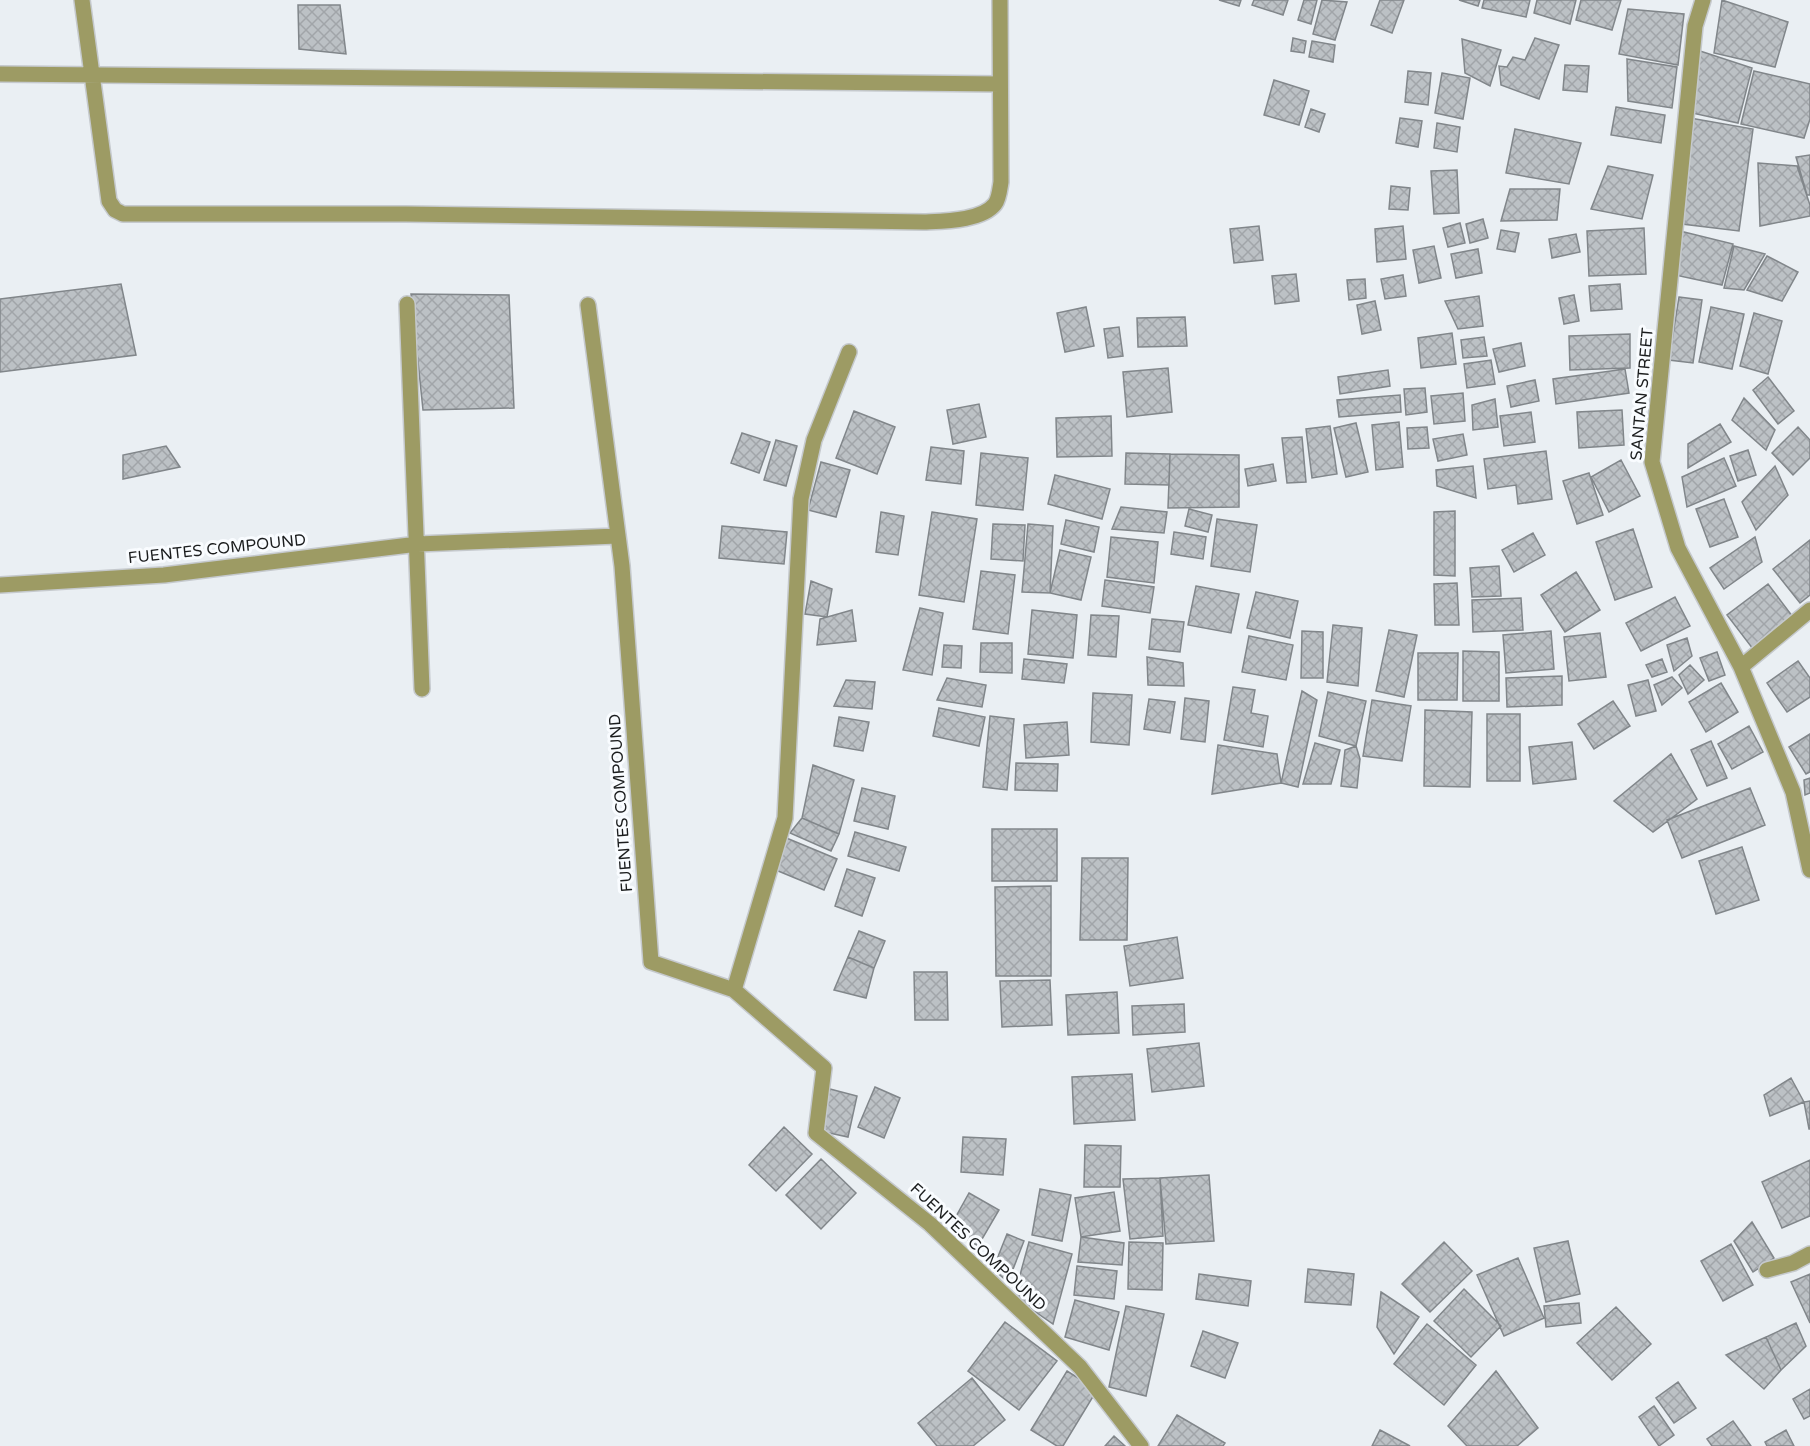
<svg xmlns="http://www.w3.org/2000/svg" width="1810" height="1446" viewBox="0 0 1810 1446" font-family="'Varela Round',sans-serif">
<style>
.building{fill:url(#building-cross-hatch);stroke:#81868a;stroke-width:1.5}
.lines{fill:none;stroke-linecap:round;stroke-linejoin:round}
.minor-casing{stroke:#c5c9cd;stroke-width:18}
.minor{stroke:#9d9b64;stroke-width:15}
.labels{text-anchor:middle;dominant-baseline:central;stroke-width:6;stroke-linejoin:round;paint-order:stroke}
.street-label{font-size:16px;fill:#1b1d1e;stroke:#f9fcff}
</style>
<defs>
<pattern id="building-cross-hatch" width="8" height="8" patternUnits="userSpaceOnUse" patternTransform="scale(1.5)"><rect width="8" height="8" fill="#bcc1c5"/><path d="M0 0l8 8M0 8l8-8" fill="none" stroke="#a1a5a9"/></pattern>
</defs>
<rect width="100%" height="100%" fill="#eaeff3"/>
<path class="building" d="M1219,0h22l-2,6z
M1254,0h34l-5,15 -31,-10z
M1304,0h13l-6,24 -13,-4z
M1322,0l25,2 -12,38 -22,-6z
M1380,0h24l-12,33 -21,-8z
M1459,0h21l-2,6z
M1484,0h46l-4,17 -44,-9z
M1537,0h39l-6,24 -36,-11z
M1581,0h40l-9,30 -36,-10z
M1722,0l66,22 -13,45 -61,-14z
M298,5h42l6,49 -47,-5z
M1628,9l56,5 -6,51 -59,-11z
M1293,38l13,3 -2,12 -13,-2z
M1535,38l24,7 -20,54 -38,-14 -2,-19 8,1 6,-10 12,3z
M1462,39l39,11 -11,36 -25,-13z
M1312,41l23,4 -2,17 -24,-5z
M1697,50l55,18 -14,55 -46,-10z
M1627,59l50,8 -5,41 -44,-7z
M1565,65l24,1 -2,26 -24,-2z
M1408,71l23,2 -3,32 -23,-3z
M1754,71l56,13v35l-6,19 -63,-14z
M1442,73l28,5 -7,41 -28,-6z
M1274,80l35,11 -10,34 -35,-10z
M1616,107l49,8 -4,28 -50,-8z
M1311,109l14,5 -6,18 -14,-5z
M1400,118l22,3 -4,26 -22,-4z
M1690,118l63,11 -14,102 -57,-7z
M1437,123l23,4 -3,25 -23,-4z
M1515,129l66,14 -12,41 -63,-11z
M1810,155v40h-3l-11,-38z
M1758,163l39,3 13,39v11l-50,10z
M1608,166l45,9 -11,44 -51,-10z
M1457,170l2,43 -25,1 -3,-43z
M1391,186l19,2 -2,22 -19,-1z
M1510,189h50l-3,31 -56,1z
M1483,219l5,19 -18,5 -4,-19z
M1460,223l5,20 -17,4 -5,-19z
M1259,226l4,34 -29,3 -4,-34z
M1403,226l3,33 -29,3 -2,-33z
M1644,228l2,46 -57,2 -2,-45z
M1501,230l18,3 -4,19 -18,-3z
M1680,231l53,13 -11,41 -47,-10z
M1576,234l4,18 -28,6 -3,-19z
M1434,246l7,32 -22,5 -6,-33z
M1734,246l31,8 -21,36 -20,-2z
M1478,249l4,24 -26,5 -5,-24z
M1767,256l31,16 -16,29 -35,-11z
M1296,274l3,27 -24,3 -3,-28z
M1403,275l3,21 -21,3 -4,-20z
M1365,279l1,19 -17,2 -2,-20z
M121,284l15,71 -136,17v-73z
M1620,284l2,25 -31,2 -2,-25z
M411,294l98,1 5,113 -91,2z
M1574,295l5,26 -15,3 -5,-26z
M1479,296l4,30 -25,3 -13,-28z
M1679,297l23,3 -9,63 -24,-3z
M1375,301l6,29 -19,4 -5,-29z
M1086,307l8,39 -29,6 -8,-39z
M1711,307l33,7 -12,55 -33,-7z
M1754,313l28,8 -14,53 -28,-8z
M1185,317l2,29 -49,1 -1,-29z
M1119,327l4,29 -15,2 -4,-29z
M1452,333l4,31 -35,4 -3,-30z
M1630,334v34l-60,2 -1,-34z
M1484,337l3,19 -24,2 -2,-18z
M1521,343l4,23 -26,6 -6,-23z
M1491,360l4,24 -28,4 -3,-24z
M1168,368l4,44 -45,5 -4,-45z
M1625,369l4,24 -73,11 -3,-25z
M1388,370l2,16 -50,8 -2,-17z
M1768,377l26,34 -16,13 -25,-34z
M1535,380l4,21 -28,6 -4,-21z
M1425,388l2,24 -21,3 -2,-26z
M1463,393l2,28 -31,3 -3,-28z
M1400,395l1,17 -62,5 -2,-17z
M1744,398l31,32 -9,20 -34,-30z
M1495,399l3,28 -25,3 -1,-25z
M979,404l7,33 -33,7 -6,-34z
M1622,410l2,35 -45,3 -2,-36z
M854,411l41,16 -18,47 -41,-16z
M1531,412l4,30 -31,4 -4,-30z
M1111,416l1,40 -55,1 -1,-39z
M1399,422l4,45 -27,3 -4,-45z
M1356,423l12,49 -22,5 -12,-49z
M1720,424l11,18 -43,26v-24z
M1330,426l7,48 -25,4 -6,-49z
M1427,427l2,21 -21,1 -1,-21z
M1798,427l12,13v18l-17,17 -21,-22z
M742,433l28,9 -11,31 -28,-10z
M1463,434l4,21 -29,6 -5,-22z
M1302,437l4,45 -19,1 -5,-45z
M776,440l21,6 -11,40 -22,-6z
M166,446l14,21 -57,12v-24z
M931,447l33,4 -3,33 -35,-4z
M1748,450l8,25 -18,6 -8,-25z
M1546,451l6,48 -34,5 -2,-19 -28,4 -4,-30z
M981,453l47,5 -5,52 -47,-5z
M1126,453l44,1 -1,31 -44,-1z
M1170,454l69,1v52l-71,1z
M1724,458l12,28 -49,21 -5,-30z
M1621,460l19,36 -31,16 -18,-35z
M821,462l29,8 -14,47 -28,-7z
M1273,464l3,17 -28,5 -3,-17z
M1473,466l3,32 -39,-12 -1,-16z
M1775,466l13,29 -32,35 -14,-28z
M1589,473l14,42 -26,9 -14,-43z
M1055,475l55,14 -8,30 -54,-15z
M1724,499l14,38 -28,10 -14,-38z
M1121,507l46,5 -3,21 -52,-4z
M1189,509l23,6 -4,17 -23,-6z
M1455,511v65l-21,-1v-63z
M881,512l23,4 -6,39 -22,-3z
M932,512l45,7 -13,83 -45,-7z
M1217,519l40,6 -7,47 -39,-6z
M1066,520l33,7 -5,25 -33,-8z
M993,524l32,1 -2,36 -32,-2z
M1028,524l25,2 -3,67 -28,-1z
M722,526l65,6 -3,32 -65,-6z
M1633,529l19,58 -37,13 -19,-58z
M1174,532l32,5 -3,22 -32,-5z
M1533,533l12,22 -31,17 -12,-22z
M1111,537l47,5 -4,41 -47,-6z
M1755,537l7,25 -38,27 -14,-21z
M1810,540v55l-10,8 -27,-34z
M1060,550l31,7 -10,43 -31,-7z
M1499,566l2,30 -29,1 -2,-29z
M981,571l34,4 -7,59 -35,-5z
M1576,572l24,38 -35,22 -24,-37z
M1105,580l49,7 -4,26 -48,-7z
M811,581l21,8 -5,28 -22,-3z
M1457,583l2,42h-24l-1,-41z
M1768,584l25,33 -40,32 -26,-34z
M1196,586l43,8 -8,39 -43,-8z
M1256,592l42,9 -8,37 -43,-10z
M1675,597l15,29 -49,25 -15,-28z
M1521,598l2,32 -50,2 -1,-32z
M920,608l23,5 -11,62 -29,-5z
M852,610l4,31 -39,4 3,-26z
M1032,610l45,5 -4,43 -45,-4z
M1091,615l28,1 -3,41 -28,-2z
M1152,619l32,3 -4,30 -31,-3z
M1333,625l29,3 -4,58 -31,-4z
M1389,630l28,5 -13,62 -28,-6z
M1302,631l21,1v46h-22z
M1551,631l3,38 -48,4 -3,-38z
M1600,633l6,44 -37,4 -5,-44z
M1249,636l44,9 -7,35 -44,-8z
M1687,638l5,18 -18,15 -7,-26z
M981,643h31v30l-32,-1z
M944,645l18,1 -1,22 -19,-1z
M1463,651l36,1v49h-36z
M1717,652l8,23 -16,6 -9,-23z
M1418,653h40l-1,47h-39z
M1147,657l36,6 1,23 -36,-1z
M1024,659l43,5 -3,19 -42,-4z
M1662,659l5,13 -15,5 -6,-12z
M1798,661l12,17v19l-23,15 -20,-29z
M1690,665l14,15 -16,14 -9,-19z
M1562,676v29l-55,2 -1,-29z
M1672,677l10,11 -20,17 -8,-20z
M947,678l39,7 -4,22 -45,-7z
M846,680l29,2 -3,27 -38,-3z
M1648,680l8,31 -20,5 -8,-31z
M1721,683l17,29 -32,20 -17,-30z
M1233,687l22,3 -4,23 17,3 -5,31 -39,-7z
M1302,691l15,9 -19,87 -17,-4z
M1328,692l38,9 -10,45 -37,-10z
M1093,693l39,2 -3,50 -38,-3z
M1185,698l24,3 -4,41 -24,-3z
M1149,699l26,3 -5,31 -26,-4z
M1372,700l39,6 -9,55 -39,-5z
M1613,701l17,25 -36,23 -16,-25z
M939,708l46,9 -6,29 -46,-10z
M1425,710l47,2 -2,75 -46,-1z
M1487,714h33v67h-33z
M990,716l24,3 -7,71 -24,-3z
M839,717l30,5 -6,29 -29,-5z
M1067,722l2,33 -43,3 -2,-33z
M1749,726l14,26 -31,17 -14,-25z
M1810,734v38l-4,2 -17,-27z
M1711,741l16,37 -20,8 -16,-36z
M1572,742l4,37 -43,5 -4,-37z
M1315,743l25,7 -9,34h-28z
M1218,745l59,9 4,29 -69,11z
M1356,746l4,13 -3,29 -16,-2 4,-36z
M1671,754l26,45 -44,33 -39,-31z
M1016,763l42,1 -1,27 -42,-1z
M813,765l41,15 -15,54 -37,-16z
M1810,778v15l-5,2 -1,-15z
M862,788l33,8 -7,33 -34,-8z
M1750,788l15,37 -83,33 -15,-38z
M802,818l37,16 -8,17 -41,-18z
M992,829h65v52h-65z
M855,832l51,15 -7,24 -51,-15z
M784,837l53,22 -13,31 -53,-22z
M1742,847l17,53 -43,14 -17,-53z
M1082,858h46l-1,82h-47z
M847,869l28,9 -13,38 -27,-10z
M1051,886v90h-55l-1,-89z
M859,931l26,10 -11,27 -26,-11z
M1177,937l6,41 -53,8 -6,-40z
M848,957l26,11 -8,30 -32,-8z
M914,972h33l1,48h-33z
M1050,980l2,45 -50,2 -2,-46z
M1117,992l2,41 -51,2 -2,-40z
M1184,1004l1,28 -52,3 -1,-29z
M1199,1043l5,43 -52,6 -5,-43z
M1132,1074l3,46 -61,4 -2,-47z
M1791,1078l13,24 -34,14 -6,-21z
M875,1087l25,11 -16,40 -26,-11z
M830,1089l27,7 -9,41 -28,-6z
M1810,1101v28h-1l-5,-27z
M784,1127l28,27 -36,37 -27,-26z
M963,1137l43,2 -3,36 -42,-3z
M1085,1145l36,1 -1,41h-36z
M821,1159l35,34 -35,36 -35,-34z
M1810,1160v56l-28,12 -20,-46z
M1209,1175l5,66 -48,3 -6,-66z
M1160,1178l3,58 -33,3 -7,-60z
M1040,1189l31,6 -9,46 -30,-6z
M1114,1192l6,39 -39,6 -6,-39z
M969,1193l30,17 -21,36 -29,-17z
M1752,1222l22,36 -21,14 -19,-31z
M1007,1234l17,7 -16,41 -15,-13z
M1081,1237l43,6 -2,22 -44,-3z
M1568,1241l12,53 -34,8 -12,-54z
M1029,1242l43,12 -19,70 -39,-27z
M1129,1242l34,1 -1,47 -34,-1z
M1444,1242l28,29 -42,41 -28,-28z
M1731,1244l22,41 -30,16 -22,-40z
M1518,1258l26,60 -40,18 -27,-61z
M1077,1266l40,5 -3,28 -40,-4z
M1308,1269l46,5 -3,31 -46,-3z
M1199,1274l52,7 -3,25 -52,-7z
M1810,1274v49l-19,-41z
M1464,1289l37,37 -30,31 -37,-36z
M1381,1292l38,25 -25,37 -17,-27z
M1075,1300l44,12 -10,38 -44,-13z
M1579,1303l2,20 -35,4 -2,-21z
M1126,1306l38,8 -18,82 -37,-9z
M1616,1307l35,37 -39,36 -35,-37z
M1005,1322l52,39 -38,49 -51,-39z
M1796,1323l10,23 -25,24 -15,-33z
M1427,1324l49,41 -32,40 -50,-41z
M1203,1331l35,12 -13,35 -34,-12z
M1766,1337l15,33 -17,19 -38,-34z
M1067,1371l30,19 -34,56h-6l-26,-16z
M1496,1371l42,57 -21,18h-50l-19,-20z
M972,1378l33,42 -32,26h-36l-19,-23z
M1678,1382l18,26 -22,15 -18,-25z
M1810,1389v27l-6,3 -11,-20z
M1654,1406l20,29 -15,11 -20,-29z
M1177,1415l48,28 -2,3h-65z
M1733,1421l18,25h-39l-5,-7z
M1380,1430l30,16h-38z
M1786,1430l8,16h-27l-2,-4z
M1114,1436l11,10h-20z"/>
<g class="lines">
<g class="minor-casing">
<path id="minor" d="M82,0l27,201 6,9 8,4h283l518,8c19,-1 58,-1 71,-18 4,-5 5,-16 6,-22l-1,-182
M1703,0l-8,26 -43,436 26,86 63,119 52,125 17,78
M0,74l1000,10
M407,304l15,385
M588,305l34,261 29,396 83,28 90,78 -8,65 114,91 150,143 61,79
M0,585l164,-10 254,-31 199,-8
M1741,667l69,-57
M734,990l51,-172 16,-319 13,-59 35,-88
M1767,1270l26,-7 17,-9"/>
</g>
<use href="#minor" class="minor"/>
</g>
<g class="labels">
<g class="street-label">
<text transform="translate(1642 394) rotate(-85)">SANTAN STREET</text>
<text transform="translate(217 549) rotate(-6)">FUENTES COMPOUND</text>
<text transform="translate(621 803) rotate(-94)">FUENTES COMPOUND</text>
<text transform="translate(978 1247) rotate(43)">FUENTES COMPOUND</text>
</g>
</g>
</svg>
